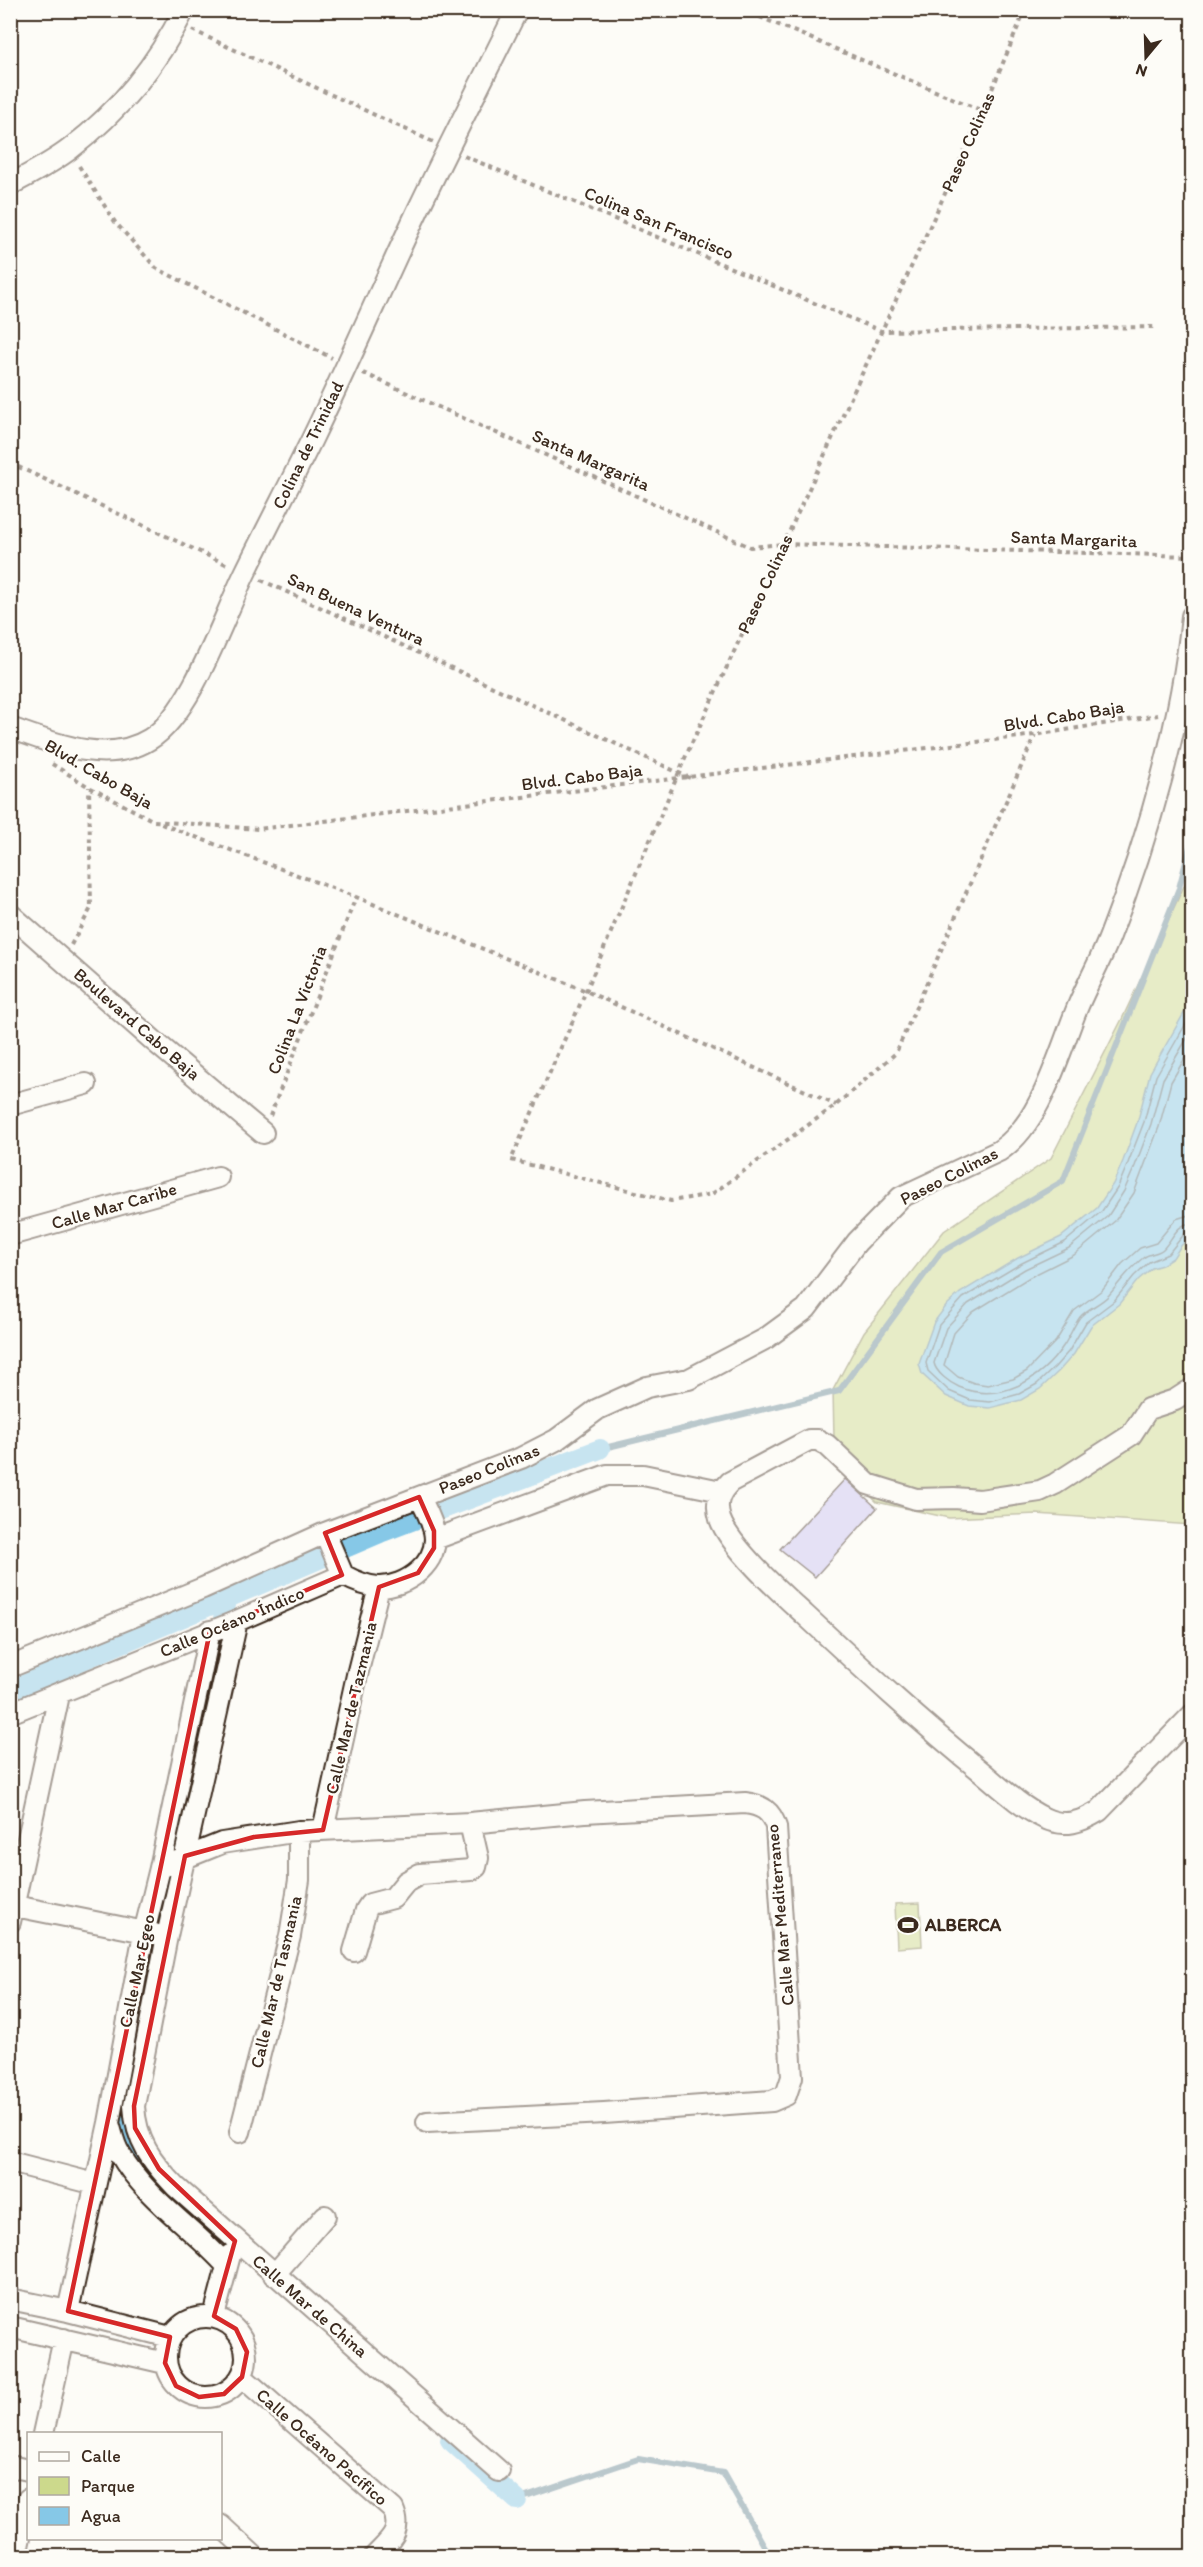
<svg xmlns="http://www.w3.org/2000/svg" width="1203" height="2567" viewBox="0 0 1203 2567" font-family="Itim,sans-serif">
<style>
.green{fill:#ccd98c;stroke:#848255;stroke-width:1.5}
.water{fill:#86c8e7;stroke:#688997;stroke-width:1.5}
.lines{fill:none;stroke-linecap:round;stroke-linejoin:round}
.shore{stroke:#59696e;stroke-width:1.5}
.stream{stroke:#688997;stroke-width:6}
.canal{stroke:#86c8e7;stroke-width:20}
.building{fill:#c7c0f2;stroke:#3b2a1e;stroke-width:1.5}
.minor-casing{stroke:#3b2a1e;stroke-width:24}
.path{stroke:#3b2a1e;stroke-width:4;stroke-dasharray:4.5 4.5;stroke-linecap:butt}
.minor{stroke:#fdfcf7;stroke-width:20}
.marked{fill:none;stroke:#d62828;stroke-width:4.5;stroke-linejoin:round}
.labels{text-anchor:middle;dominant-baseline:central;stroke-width:5;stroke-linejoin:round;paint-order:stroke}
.street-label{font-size:18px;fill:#3b2a1e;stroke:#fdfcf7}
.poi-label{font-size:18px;font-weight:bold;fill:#3b2a1e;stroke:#fdfcf7;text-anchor:start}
</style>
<rect width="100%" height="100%" fill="#fdfcf7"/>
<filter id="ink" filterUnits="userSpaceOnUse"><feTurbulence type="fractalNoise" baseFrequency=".0167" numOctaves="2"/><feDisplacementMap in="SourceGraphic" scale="12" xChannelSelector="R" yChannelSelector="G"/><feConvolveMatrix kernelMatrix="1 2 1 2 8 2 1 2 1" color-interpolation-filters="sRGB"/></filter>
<g filter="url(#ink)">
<path class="green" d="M1192,869v656l-155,-11 -88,4 -72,-16 -37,-35 -6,-28 -1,-49 31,-58 80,-101 107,-73 71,-139z
M920,1903l2,43 -25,2 -2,-44z"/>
<path class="water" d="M1192,999v235l-12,13 -7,11 -11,7 -10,3 -14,12 -19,24 -28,22 -17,28 -15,17 -19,18 -19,11 -31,8 -21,-2 -23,-10 -24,-22 -3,-10 6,-17 9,-25 13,-17 13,-12 58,-35 43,-21 36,-29 16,-24 10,-23 15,-41 12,-47z"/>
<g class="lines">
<path class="shore" d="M1192,1013l-36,63 -12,46 -16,41 -10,24 -16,24 -37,31 -43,21 -59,35 -24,27 -13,38 2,8 21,20 21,9 20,2 29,-8 18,-10 18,-17 14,-16 17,-29 28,-21 20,-25 15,-14 19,-8 18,-22 6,-2
M1192,1030l-29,49 -12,45 -16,42 -11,25 -16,25 -39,32 -44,21 -57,35 -22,24 -12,35c2,10 16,20 25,24 41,17 82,-7 105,-42 6,-9 10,-20 16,-28 8,-9 21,-13 29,-22 11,-13 20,-26 34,-37 6,-5 15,-4 20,-9 10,-10 13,-25 29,-26
M1192,1046l-21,36 -12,45 -25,66 -19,28 -41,34 -44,22 -57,35 -19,21 -10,32 14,12 16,6 14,2 25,-6 14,-8 29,-30 18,-30 28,-21 20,-26 18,-16 16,-5 20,-24 16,-5"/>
<path class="stream" d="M600,1449l239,-58 102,-139 122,-71 116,-293 13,-49
M517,2500l121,-41 85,14 47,83"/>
<path class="canal" d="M10,1691l370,-158 220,-84
M172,1869l55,-270
M130,2078c-2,9 -7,22 -7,32 1,37 31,69 57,92
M450,2440l67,60"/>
</g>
<path class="building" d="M845,1479l32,29 -62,69 -35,-28z"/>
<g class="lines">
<g class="minor-casing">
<path id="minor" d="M10,185c20,-11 42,-22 60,-36 48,-37 87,-84 114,-139
M10,728c43,15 97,38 140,11 41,-25 73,-121 95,-166 22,-45 45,-89 67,-134 37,-76 70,-153 106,-229 32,-67 66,-133 99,-200
M10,914l144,127 109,92
M10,1105l76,-21
M10,1235l208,-58
M1192,1389l-17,11 -27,9 -17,26 -76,49 -15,7 -60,9 -26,-2 -38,1 -48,-15 -41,-39 -9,-5h-9l-79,42c-11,11 -15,21 -10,37 10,28 61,74 84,95 58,54 116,108 178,158 19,16 39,35 62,46 21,10 37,4 55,-7l93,-96
M325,1533l18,42
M435,1539l172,-64h36l78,16
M237,1621l-70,315 -33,170c2,35 17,55 42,81l323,284
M10,1667l193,-79 122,-55 196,-75 35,-18 42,-31 49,-22 42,-8 76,-40 41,-30 51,-67 44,-45 98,-46c42,-27 60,-99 79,-145 10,-24 23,-46 32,-70 38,-97 72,-217 82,-320
M10,1713l227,-92 106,-46c11,6 22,11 35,12 28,1 63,-25 56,-56 -3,-11 -9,-24 -15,-34
M323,1830l34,-155 22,-88
M160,1868l62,-25 77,-12 171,-8 115,-11 160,-9c17,2 26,8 31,24l16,250 -6,18 -14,6 -168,12 -177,9
M10,1905l145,29
M10,1922l49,-227
M354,1951l12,-41 4,-6 23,-6 13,-16 14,-8 51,-4 5,-3 2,-9 -8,-35
M109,2123c3,10 5,22 11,31 26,45 73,74 107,112
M240,2132l50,-196 9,-56v-49
M10,2162l85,22
M274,2275l51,-59
M10,2299l58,12 102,26
M68,2311l41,-188 35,-190 16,-65 50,-237
M214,2316l16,-61
M166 2357a40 40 0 1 1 80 0a40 40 0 1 1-80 0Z
M10,2327l155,36
M242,2377l151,132c10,23 -3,31 -18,47
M43,2434l21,-95
M10,2466l18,4
M220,2525l34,31
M16,2556l12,-57"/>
</g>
<path class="path" d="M743,10l240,101
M1025,10l-42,101 -298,647 -99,233 -75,169 160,41 41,-7 124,-89 60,-52 139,-318
M192,30l241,112
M464,156l417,175 275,-4
M79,166l36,56 41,46 176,90
M363,373l387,174 33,-3 409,12
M10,463l220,103
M261,580l429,198
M52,764l37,23 65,34 104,8 777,-94 123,-20
M161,824l195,73 230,94 250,114
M71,945l20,-37 -2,-121
M270,1116l86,-219"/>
<use href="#minor" class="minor"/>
</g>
</g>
<path d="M0 0H1203V2567H0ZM419,1497l15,34v17l-16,25 -39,14 -56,243 -69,7 -69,19 -51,250 1,22 24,41 76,72 -21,75 22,13 11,23 -5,25 -18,17 -25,3 -23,-11 -11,-23 5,-26 -102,-26 142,-680 132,-56 -17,-42z" fill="#fdfcf7" fill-opacity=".55" fill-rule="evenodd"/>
<path class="marked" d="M419,1497l15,34v17l-16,25 -39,14 -56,243 -69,7 -69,19 -51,250 1,22 24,41 76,72 -21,75 22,13 11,23 -5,25 -18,17 -25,3 -23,-11 -11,-23 5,-26 -102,-26 142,-680 132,-56 -17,-42z"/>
<defs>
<g id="stadium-bare" transform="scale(1.62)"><path d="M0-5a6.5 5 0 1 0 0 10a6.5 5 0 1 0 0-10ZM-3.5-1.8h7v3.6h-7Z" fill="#3b2a1e" stroke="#fdfcf7" stroke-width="2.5" paint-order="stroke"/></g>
</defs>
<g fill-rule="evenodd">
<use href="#stadium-bare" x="908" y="1925"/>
</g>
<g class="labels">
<g class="street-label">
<text transform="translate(968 142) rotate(-66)">Paseo Colinas</text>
<text transform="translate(659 223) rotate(23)">Colina San Francisco</text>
<text transform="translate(308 445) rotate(-64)">Colina de Trinidad</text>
<text transform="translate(591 460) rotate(24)">Santa Margarita</text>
<text transform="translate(1074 539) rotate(2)">Santa Margarita</text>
<text transform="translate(765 584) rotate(-65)">Paseo Colinas</text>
<text transform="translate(356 609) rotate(25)">San Buena Ventura</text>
<text transform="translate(1064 716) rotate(-9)">Blvd. Cabo Baja</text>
<text transform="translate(99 774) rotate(30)">Blvd. Cabo Baja</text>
<text transform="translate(582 777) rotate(-7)">Blvd. Cabo Baja</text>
<text transform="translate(297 1010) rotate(-69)">Colina La Victoria</text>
<text transform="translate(137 1024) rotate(41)">Boulevard Cabo Baja</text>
<text transform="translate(949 1176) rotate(-27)">Paseo Colinas</text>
<text transform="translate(114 1206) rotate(-16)">Calle Mar Caribe</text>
<text transform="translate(489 1469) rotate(-22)">Paseo Colinas</text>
<text transform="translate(232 1622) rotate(-23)">Calle Océano Índico</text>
<text transform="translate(351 1708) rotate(-77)">Calle Mar de Tazmania</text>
<text transform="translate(780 1915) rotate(-95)">Calle Mar Mediterraneo</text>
<text transform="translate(137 1971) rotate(-78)">Calle Mar Egeo</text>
<text transform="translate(276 1982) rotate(-77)">Calle Mar de Tasmania</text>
<text transform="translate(310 2306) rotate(41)">Calle Mar de China</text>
<text transform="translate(322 2447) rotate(41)">Calle Océano Pacífico</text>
</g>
<g class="poi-label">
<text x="925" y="1925">ALBERCA</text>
</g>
</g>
<rect width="1203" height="2567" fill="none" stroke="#fdfcf7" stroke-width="36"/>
<rect x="18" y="18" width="1167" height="2531" fill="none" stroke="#3b2a1e" stroke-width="2" filter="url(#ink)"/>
<rect x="27" y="2432" width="195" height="108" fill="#fdfcf7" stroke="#afa8a0" stroke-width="1.5"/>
<rect x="39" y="2452" width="30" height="9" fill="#fdfcf7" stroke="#afa8a0" stroke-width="1.5"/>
<text x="81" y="2462" font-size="18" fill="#3b2a1e">Calle</text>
<rect x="39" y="2477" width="30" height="18" fill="#ccd98c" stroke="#afa8a0" stroke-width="1.5"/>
<text x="81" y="2492" font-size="18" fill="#3b2a1e">Parque</text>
<rect x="39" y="2507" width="30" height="18" fill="#86c8e7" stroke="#afa8a0" stroke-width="1.5"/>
<text x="81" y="2522" font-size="18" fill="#3b2a1e">Agua</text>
<g transform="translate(1146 57) rotate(199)" stroke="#fdfcf7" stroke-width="4.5" paint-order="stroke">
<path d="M0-4.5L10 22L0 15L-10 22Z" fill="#3b2a1e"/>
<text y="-9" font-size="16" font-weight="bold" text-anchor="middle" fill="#3b2a1e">N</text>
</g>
</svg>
